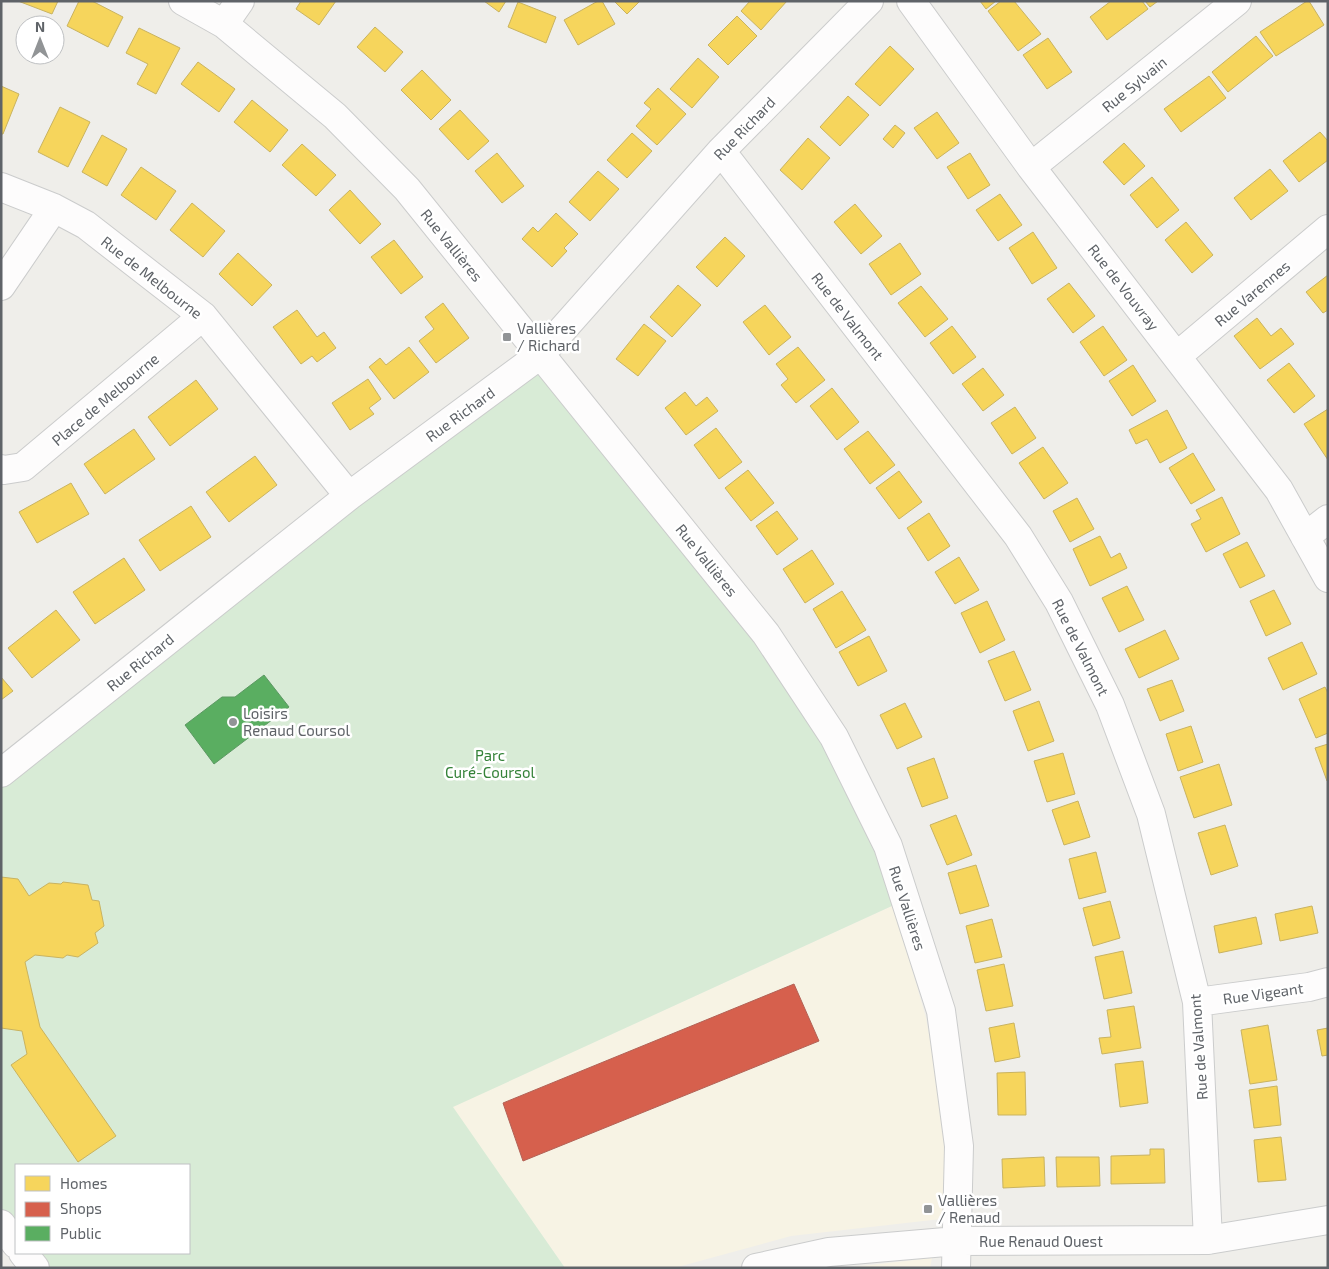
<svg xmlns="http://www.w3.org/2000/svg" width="1329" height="1269" viewBox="0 0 1329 1269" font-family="'Exo 2',sans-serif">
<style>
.commercial{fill:#f7f3e4}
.green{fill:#d8ebd6}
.homes{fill:#f6d55c;stroke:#c9b360}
.shops{fill:#d6604d;stroke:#b26155}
.public{fill:#5aae61;stroke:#5c9863}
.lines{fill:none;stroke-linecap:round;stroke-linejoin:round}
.minor-casing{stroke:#cbcccc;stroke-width:30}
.minor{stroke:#fdfcfc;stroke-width:28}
.poi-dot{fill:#919496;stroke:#fff;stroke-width:2}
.labels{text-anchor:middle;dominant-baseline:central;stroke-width:5;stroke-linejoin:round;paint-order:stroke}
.street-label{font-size:15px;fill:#5f6368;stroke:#fff}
.poi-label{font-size:15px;fill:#5f6368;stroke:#fff;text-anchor:start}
.park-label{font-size:15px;fill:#348238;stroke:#fff}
</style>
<rect width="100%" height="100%" fill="#efeeea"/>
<path class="commercial" d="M894,905l32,113 18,101 6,99 -159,18 -117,32h-109l-113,-161z
M932,1258l-2,10h-86z"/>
<path class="green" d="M540,355l226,279 122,212 6,59 -441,202 112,161h-530l-12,-15h166v-88h-173v79l-15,-20v-451z"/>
<path class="homes" d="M18,1h40l-6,13z
M79,1h13l31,16 -15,30 -41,-21z
M301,1h35l-17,24 -23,-16z
M484,1h22l-7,11z
M598,1h4l13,23 -37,21 -14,-25z
M614,1h26l-13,13z
M750,1h37l-26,29 -20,-19z
M980,1h16l-10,8z
M1001,1h13l27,33 -23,17 -30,-40z
M1111,1h31l6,8 -41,31 -17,-23z
M1145,1h13l-8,6z
M1307,1h2l15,24 -48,31 -16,-24z
M518,2l38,15 -10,26 -38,-16z
M737,16l20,20 -29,29 -20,-20z
M375,27l28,25 -18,20 -28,-25z
M139,28l41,20 -24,46 -19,-10 11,-20 -22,-11z
M1256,36l17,20 -45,36 -16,-20z
M1048,38l24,34 -25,17 -24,-34z
M890,46l24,23 -34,37 -25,-22z
M698,58l21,19 -27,31 -22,-19z
M198,62l37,27 -16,23 -38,-28z
M422,70l29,30 -20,20 -30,-30z
M1209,76l17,22 -45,34 -17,-23z
M1,86l18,8 -16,40h-2z
M658,88l28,26 -29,31 -21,-19 15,-17 -7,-6z
M848,96l21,19 -29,31 -20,-19z
M252,100l36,30 -18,22 -36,-30z
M60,107l30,15 -22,45 -30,-15z
M460,110l29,31 -21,19 -29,-31z
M937,112l22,31 -22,16 -23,-31z
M895,125l10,8 -12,15 -10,-9z
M1320,132l8,9v19l-29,22 -16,-21z
M632,133l20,18 -25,27 -20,-18z
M102,135l25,14 -20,37 -25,-14z
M808,138l22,20 -28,32 -22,-20z
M1124,143l21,23 -21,19 -21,-23z
M302,144l34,31 -20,21 -34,-31z
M497,153l27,33 -22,17 -27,-32z
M970,153l20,32 -22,14 -21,-32z
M141,167l35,24 -20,29 -35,-25z
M1270,169l18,22 -37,29 -17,-22z
M598,171l21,18 -29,32 -21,-19z
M1152,177l27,33 -22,18 -27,-33z
M350,190l31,34 -21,20 -31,-34z
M1000,194l22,31 -24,16 -22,-31z
M192,203l33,28 -22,26 -33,-27z
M855,204l27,32 -21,18 -27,-32z
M556,213l22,21 -14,14 3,3 -15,16 -30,-28 11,-12 5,5z
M1186,222l27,33 -21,18 -27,-33z
M1033,232l24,36 -25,16 -23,-36z
M725,237l20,19 -28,31 -21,-20z
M394,240l29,37 -22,17 -30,-37z
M900,243l21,31 -30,21 -22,-31z
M238,253l34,32 -20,21 -33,-32z
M1328,275v35l-5,3 -17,-21z
M1069,283l26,33 -22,17 -26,-34z
M678,285l23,20 -29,32 -22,-20z
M921,286l27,33 -23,18 -27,-34z
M443,303l26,35 -33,25 -17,-22 15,-12 -9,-12z
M765,305l26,32 -22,18 -26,-33z
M297,310l20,27 7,-5 12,16 -19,14 -5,-6 -11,8 -28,-37z
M1257,318l14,18 10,-8 13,16 -34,25 -26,-33z
M644,324l22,17 -28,35 -22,-17z
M952,326l24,31 -23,17 -23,-31z
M1103,326l24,34 -23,16 -24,-34z
M409,347l20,25 -35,27 -25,-32 11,-9 6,7z
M798,347l27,33 -29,23 -15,-18 7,-6 -12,-15z
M1289,363l26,33 -21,17 -27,-33z
M1133,365l23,36 -24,15 -23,-35z
M983,368l21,27 -21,16 -21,-27z
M368,379l13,20 -12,9 5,6 -24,16 -18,-27z
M196,380l22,29 -48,37 -22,-29z
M832,388l27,34 -22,18 -27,-34z
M685,392l11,14 11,-9 11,14 -32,24 -21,-27z
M1015,407l21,31 -24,16 -21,-31z
M1328,409v51l-24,-36z
M1167,410l20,38 -27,15 -13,-24 -11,5 -7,-14z
M716,428l26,34 -23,17 -25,-34z
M134,429l21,30 -50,35 -21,-30z
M868,431l27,34 -25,19 -26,-35z
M1043,447l25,36 -24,16 -25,-36z
M1193,453l22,37 -24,14 -22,-36z
M255,456l22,29 -48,37 -23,-30z
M748,470l26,33 -23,18 -26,-33z
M899,471l23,31 -23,17 -23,-31z
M71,483l18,31 -52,29 -18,-31z
M1222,497l18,37 -34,18 -15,-28 10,-5 -5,-9z
M1077,498l17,31 -24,13 -17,-31z
M191,506l20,31 -51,34 -21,-31z
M777,511l21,28 -21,16 -21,-29z
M929,513l21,33 -22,15 -21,-33z
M1100,536l11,22 9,-5 7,15 -37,18 -17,-37z
M1247,542l18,34 -25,12 -17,-34z
M812,550l22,34 -29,19 -22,-34z
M959,557l20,33 -24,14 -20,-32z
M124,558l21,32 -50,34 -22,-32z
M1127,586l17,34 -25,12 -17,-34z
M1274,590l17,34 -25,12 -16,-35z
M842,591l24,39 -30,18 -23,-39z
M987,601l18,39 -25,13 -19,-40z
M56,610l24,30 -48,38 -24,-30z
M1165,630l14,29 -40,19 -14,-29z
M869,636l18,35 -29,15 -19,-34z
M1302,642l15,32 -34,16 -15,-32z
M1014,651l17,39 -26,11 -17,-40z
M1,677l12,14 -12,9z
M1172,680l12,31 -24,10 -13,-32z
M1325,687l3,6v40l-12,5 -17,-39z
M1039,701l15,40 -26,10 -15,-40z
M905,703l17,34 -25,12 -17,-34z
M1191,726l12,36 -25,9 -12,-37z
M1328,744v37h-1l-12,-33z
M1063,753l12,41 -28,8 -13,-41z
M934,758l14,40 -26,9 -15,-39z
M1219,764l13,41 -38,13 -14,-41z
M1078,801l12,36 -26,8 -12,-35z
M956,815l16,40 -25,10 -17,-40z
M1225,825l13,41 -27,9 -13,-42z
M1096,852l10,40 -27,7 -10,-40z
M976,865l13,41 -29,8 -12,-41z
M1,877l17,2 11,17 20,-13 12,1 2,-2 25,3 4,15 7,1 5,25 -9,7 3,10 -20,14 -11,-2 -4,3 -28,-3 -10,7 15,65 76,109 -38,26 -67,-97 16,-11 -5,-23 -21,-3z
M1110,901l10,37 -27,8 -10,-38z
M1312,906l6,27 -38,8 -5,-27z
M1256,917l6,27 -43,9 -5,-27z
M992,919l10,38 -27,6 -9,-37z
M1123,951l9,42 -28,6 -9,-42z
M1004,964l9,42 -27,5 -9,-41z
M1134,1006l7,42 -39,6 -3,-16 12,-1 -4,-27z
M1014,1023l6,34 -25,5 -6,-34z
M1268,1025l9,55 -27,4 -9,-54z
M1328,1028v27l-6,1 -5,-26z
M1143,1061l5,42 -28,4 -5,-43z
M1025,1072l1,43h-28l-1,-42z
M1277,1086l4,39 -27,3 -5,-38z
M1281,1137l5,43 -28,2 -4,-42z
M1150,1149h14l1,34 -54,1v-28l39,-1z
M1044,1157l1,29 -42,2 -1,-29z
M1056,1157h43l1,29 -43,1z"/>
<path class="shops" d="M794,984l25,57 -296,120 -20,-58z"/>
<path class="public" d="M264,675l25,32 -75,57 -29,-39 37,-28h13z"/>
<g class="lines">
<g class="minor-casing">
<path id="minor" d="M183,1l41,23 111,92 72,73 359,445 68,103 54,109 53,165 18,135 -3,122
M911,1l120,166 248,323 49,88
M224,24l16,-23
M721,151l297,385 41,66 51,103 41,109 46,188 11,238
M1031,167l206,-166
M1,187l53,21 32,17 117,91 146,180
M1,286l53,-78
M1177,356l151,-127
M1,469l3,1 19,-3 180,-151
M1305,537l23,-18
M1,773l348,-277 191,-141 181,-204 148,-150
M1197,1002l112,-15 19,-5
M1,1224l15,20
M23,1253l12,15
M756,1268l73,-16 128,-11 251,-1 120,-20"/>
</g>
<use href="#minor" class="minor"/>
</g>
<g class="poi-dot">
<rect x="502" y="332" width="10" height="10" rx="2.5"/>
<circle cx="233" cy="722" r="5"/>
<rect x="923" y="1204" width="10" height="10" rx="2.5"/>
</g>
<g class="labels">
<g class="street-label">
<text transform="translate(1134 84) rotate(-39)">Rue Sylvain</text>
<text transform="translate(744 128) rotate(-46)">Rue Richard</text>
<text transform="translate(452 245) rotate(51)">Rue Vallières</text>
<text transform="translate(152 277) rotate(38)">Rue de Melbourne</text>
<text transform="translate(1124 287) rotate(52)">Rue de Vouvray</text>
<text transform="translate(1252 293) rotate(-40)">Rue Varennes</text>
<text transform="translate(848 316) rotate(52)">Rue de Valmont</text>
<text transform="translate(105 399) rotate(-40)">Place de Melbourne</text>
<text transform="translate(460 414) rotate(-36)">Rue Richard</text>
<text transform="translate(707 560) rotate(51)">Rue Vallières</text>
<text transform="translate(1081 647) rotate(63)">Rue de Valmont</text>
<text transform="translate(140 662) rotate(-39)">Rue Richard</text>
<text transform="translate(908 908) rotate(72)">Rue Vallières</text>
<text transform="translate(1263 993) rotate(-8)">Rue Vigeant</text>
<text transform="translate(1198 1047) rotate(-94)">Rue de Valmont</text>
<text x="1041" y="1241">Rue Renaud Ouest</text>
</g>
<g class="poi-label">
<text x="517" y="328">Vallières<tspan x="517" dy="17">/ Richard</tspan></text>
<text x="243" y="713">Loisirs<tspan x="243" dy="17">Renaud Coursol</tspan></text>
<text x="938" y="1200">Vallières<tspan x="938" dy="17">/ Renaud</tspan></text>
</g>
<g class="park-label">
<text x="490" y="755">Parc<tspan x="490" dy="17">Curé-Coursol</tspan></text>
</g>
</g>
<rect width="1329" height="1269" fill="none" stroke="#5f6368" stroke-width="5"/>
<rect x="15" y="1164" width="175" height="90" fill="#ffffff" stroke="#bfc1c3"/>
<rect x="25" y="1176" width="25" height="15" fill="#f6d55c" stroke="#bfc1c3"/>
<text x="60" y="1189" font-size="15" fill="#5f6368">Homes</text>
<rect x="25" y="1202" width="25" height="15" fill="#d6604d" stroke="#bfc1c3"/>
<text x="60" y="1214" font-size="15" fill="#5f6368">Shops</text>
<rect x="25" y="1226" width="25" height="15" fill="#5aae61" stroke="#bfc1c3"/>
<text x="60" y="1239" font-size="15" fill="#5f6368">Public</text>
<g transform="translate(40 40)"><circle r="24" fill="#ffffff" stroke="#bfc1c3"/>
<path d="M0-4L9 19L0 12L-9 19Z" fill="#919496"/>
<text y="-8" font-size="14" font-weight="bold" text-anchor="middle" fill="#5f6368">N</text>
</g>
</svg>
